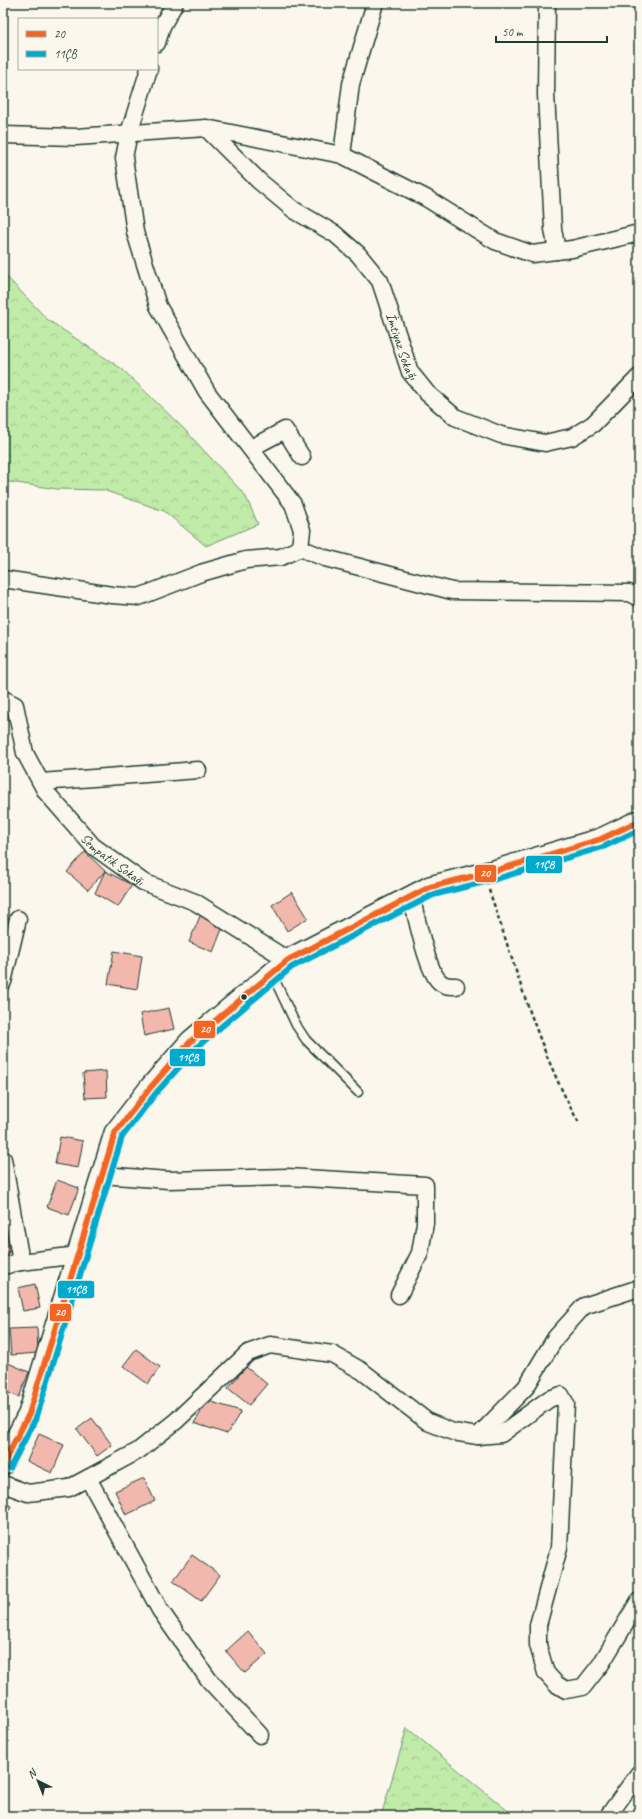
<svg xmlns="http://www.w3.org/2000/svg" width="642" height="1819" viewBox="0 0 642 1819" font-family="Caveat,sans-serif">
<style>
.forest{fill:url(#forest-crowns);stroke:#70946e}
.building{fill:#f3b8ad;stroke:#1f3d34}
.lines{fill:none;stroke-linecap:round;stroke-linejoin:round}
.service-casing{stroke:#1f3d34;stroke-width:11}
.minor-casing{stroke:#1f3d34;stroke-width:19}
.tertiary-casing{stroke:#1f3d34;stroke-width:24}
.path{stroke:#1f3d34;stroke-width:2.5;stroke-dasharray:4 3;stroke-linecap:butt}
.service{stroke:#fbf7ec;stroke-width:8}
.minor{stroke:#fbf7ec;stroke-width:16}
.tertiary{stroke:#fbf7ec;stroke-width:21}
.bus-1-casing{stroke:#fbf7ec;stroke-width:9}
.bus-2-casing{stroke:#fbf7ec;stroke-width:9}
.bus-1{stroke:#f26522;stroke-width:6}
.bus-2{stroke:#00a9ce;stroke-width:6}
.bus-dot{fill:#1f3d34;stroke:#fbf7ec;stroke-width:1.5}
.labels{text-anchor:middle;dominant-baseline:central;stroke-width:3;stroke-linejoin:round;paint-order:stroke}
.street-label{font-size:14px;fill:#1f3d34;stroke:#fbf7ec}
.line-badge{stroke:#fbf7ec;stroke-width:1.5}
.badge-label{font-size:11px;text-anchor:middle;font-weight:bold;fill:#fff}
</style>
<defs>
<pattern id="forest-crowns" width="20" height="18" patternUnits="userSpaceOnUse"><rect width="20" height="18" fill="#c1eba8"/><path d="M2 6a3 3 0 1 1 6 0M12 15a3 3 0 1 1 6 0" fill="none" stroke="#a5ca91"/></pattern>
</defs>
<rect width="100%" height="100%" fill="#fbf7ec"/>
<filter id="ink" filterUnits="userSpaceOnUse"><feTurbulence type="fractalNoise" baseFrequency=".025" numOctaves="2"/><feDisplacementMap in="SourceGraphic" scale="8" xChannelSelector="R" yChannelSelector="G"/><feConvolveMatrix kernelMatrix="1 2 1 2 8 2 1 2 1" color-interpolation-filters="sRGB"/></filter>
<g filter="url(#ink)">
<path class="forest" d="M3,273l45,47 74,49 62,60 61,66 13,29 -52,22 -42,-35 -61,-21 -46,-1 -54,-8z
M407,1728l107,88h-133z"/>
<path class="building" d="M85,852l20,19 -17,19 -21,-18z
M105,871l27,14 -14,22 -23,-14z
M292,892l16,26 -21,13 -15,-26z
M201,914l23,10 -11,28 -24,-10z
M114,951l28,5 -5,33 -29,-5z
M169,1008l5,21 -30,7 -4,-22z
M106,1071l1,26 -22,1 -2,-25z
M60,1137l23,4 -5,27 -23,-4z
M57,1180l22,8 -10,27 -22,-8z
M13,1215l-2,37h-8v-35z
M35,1284l5,24 -17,3 -5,-23z
M37,1328l1,25 -27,2 -2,-26z
M136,1349l24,18 -12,17 -25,-18z
M8,1363l21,9 -10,25 -16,-6v-15z
M246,1367l21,17 -18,21 -21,-17z
M208,1401l33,10 -14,23 -33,-11z
M92,1418l20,27 -15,11 -20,-27z
M39,1434l25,11 -12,28 -25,-12z
M144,1478l11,23 -29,14 -11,-24z
M3,1502l8,4 -8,15z
M192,1555l28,20 -19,26 -28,-20z
M248,1631l19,23 -22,19 -19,-22z"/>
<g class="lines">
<g class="service-casing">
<path id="service" d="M272,974l24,51 10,15 52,52"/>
</g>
<g class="minor-casing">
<g id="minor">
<path d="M547,3l-1,91 7,135 4,22"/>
<path d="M157,43l5,-17 13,-23"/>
<path d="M149,69l-20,64 -5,25 11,74 23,74 49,86 86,112 9,26 -2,18"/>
<path id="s1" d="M206,128l53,53 35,29 41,24 23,20 22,27 30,91 17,21 28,24 46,18 44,8 27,-6 21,-13 46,-47"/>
<path d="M3,135l73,2 130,-9 136,27 84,43 69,43 37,13 40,-5 67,-16"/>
<path d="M342,155l9,-71 24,-81"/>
<path d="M251,448l34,-18 17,27"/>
<path d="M3,579l109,16 27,2 62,-24 45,-13 35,-3 19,-9 25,10 127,33 177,2 10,5"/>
<path id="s2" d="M3,699l12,6 10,48 21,39 47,54 50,36 52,20 93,58"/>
<path d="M41,782l157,-12"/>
<path d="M411,897c6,20 15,70 27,83 5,6 11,6 18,6"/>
<path d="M3,982l15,-63"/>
<path d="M3,1159l18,103"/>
<path d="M102,1175l66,5 119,-3 138,8v38l-5,30 -21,42"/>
<path d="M3,1266l18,-4 57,-7"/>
<path d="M478,1436l23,-2 48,-35 12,-4 5,9 -7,144 -21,77v20l8,28 10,11 10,6 17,-3 18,-23 38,-63"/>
<path d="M88,1478l72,132 49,70 51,55"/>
<path d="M3,1484l25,9 41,-5 19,-10 50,-27 38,-30 72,-68 22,-8 62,9 30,17 66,51 25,10 25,4 48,-49 30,-50 28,-31 55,-18"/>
<path d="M608,1816l31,-43"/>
</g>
</g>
<g class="tertiary-casing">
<path id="tertiary" d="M3,1464l26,-50 86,-281 35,-45 41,-47 97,-81 142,-73 64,-16 107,-32 38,-18"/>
</g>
<path class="path" d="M489,890c27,78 49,160 90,233"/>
<use href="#service" class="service"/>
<use href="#minor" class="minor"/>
<use href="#tertiary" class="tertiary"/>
<g class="bus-1-casing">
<path id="bus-1" d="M3,1464l26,-50 86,-281 35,-45 41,-47 97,-81 142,-73 64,-16 107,-32 38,-18"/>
</g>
<g class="bus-2-casing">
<path id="bus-2" d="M10,1468l27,-52 85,-279 34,-44 41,-46 95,-80 141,-72 63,-16 107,-32 36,-17"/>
</g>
<use href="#bus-1" class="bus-1"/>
<use href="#bus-2" class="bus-2"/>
</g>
</g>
<circle class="bus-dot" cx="244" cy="997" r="3.5"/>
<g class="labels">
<g class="street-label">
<text stroke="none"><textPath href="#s1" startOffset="302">İmtiyaz Sokağı</textPath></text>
<text stroke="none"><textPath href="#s2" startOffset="202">Sempatik Sokağı</textPath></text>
</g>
</g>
<g class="line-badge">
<rect x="525" y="855" width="38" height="19" rx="4" fill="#00a9ce"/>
<rect x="474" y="864" width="23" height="19" rx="4" fill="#f26522"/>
<rect x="193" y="1020" width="23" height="19" rx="4" fill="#f26522"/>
<rect x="169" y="1048" width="37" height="19" rx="4" fill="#00a9ce"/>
<rect x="57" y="1280" width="38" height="19" rx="4" fill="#00a9ce"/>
<rect x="49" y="1303" width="23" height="19" rx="4" fill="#f26522"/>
</g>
<g class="badge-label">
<text x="544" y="868">11ÇB</text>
<text x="485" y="877">20</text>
<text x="205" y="1033">20</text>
<text x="188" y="1061">11ÇB</text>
<text x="76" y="1293">11ÇB</text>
<text x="60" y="1316">20</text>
</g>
<rect width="642" height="1819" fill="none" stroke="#fbf7ec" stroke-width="16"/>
<rect x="8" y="8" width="626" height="1803" fill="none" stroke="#1f3d34" stroke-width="1.5" filter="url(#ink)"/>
<rect x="18" y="18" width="140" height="52" fill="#fbf7ec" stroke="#a3ada2"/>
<rect x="26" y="31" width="20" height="6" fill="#f26522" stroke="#a3ada2"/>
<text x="54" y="38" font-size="12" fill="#1f3d34">20</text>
<rect x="26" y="51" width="20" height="6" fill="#00a9ce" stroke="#a3ada2"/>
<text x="54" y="58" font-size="12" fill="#1f3d34">11ÇB</text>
<g transform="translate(38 1781) rotate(317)" stroke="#fbf7ec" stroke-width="3" paint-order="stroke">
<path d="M0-3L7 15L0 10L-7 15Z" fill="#1f3d34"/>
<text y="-6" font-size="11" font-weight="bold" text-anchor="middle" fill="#1f3d34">N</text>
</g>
<path d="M496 36v6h111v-6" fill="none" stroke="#1f3d34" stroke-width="2"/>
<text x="502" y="36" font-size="12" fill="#1f3d34" stroke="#fbf7ec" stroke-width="3" paint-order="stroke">50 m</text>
</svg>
